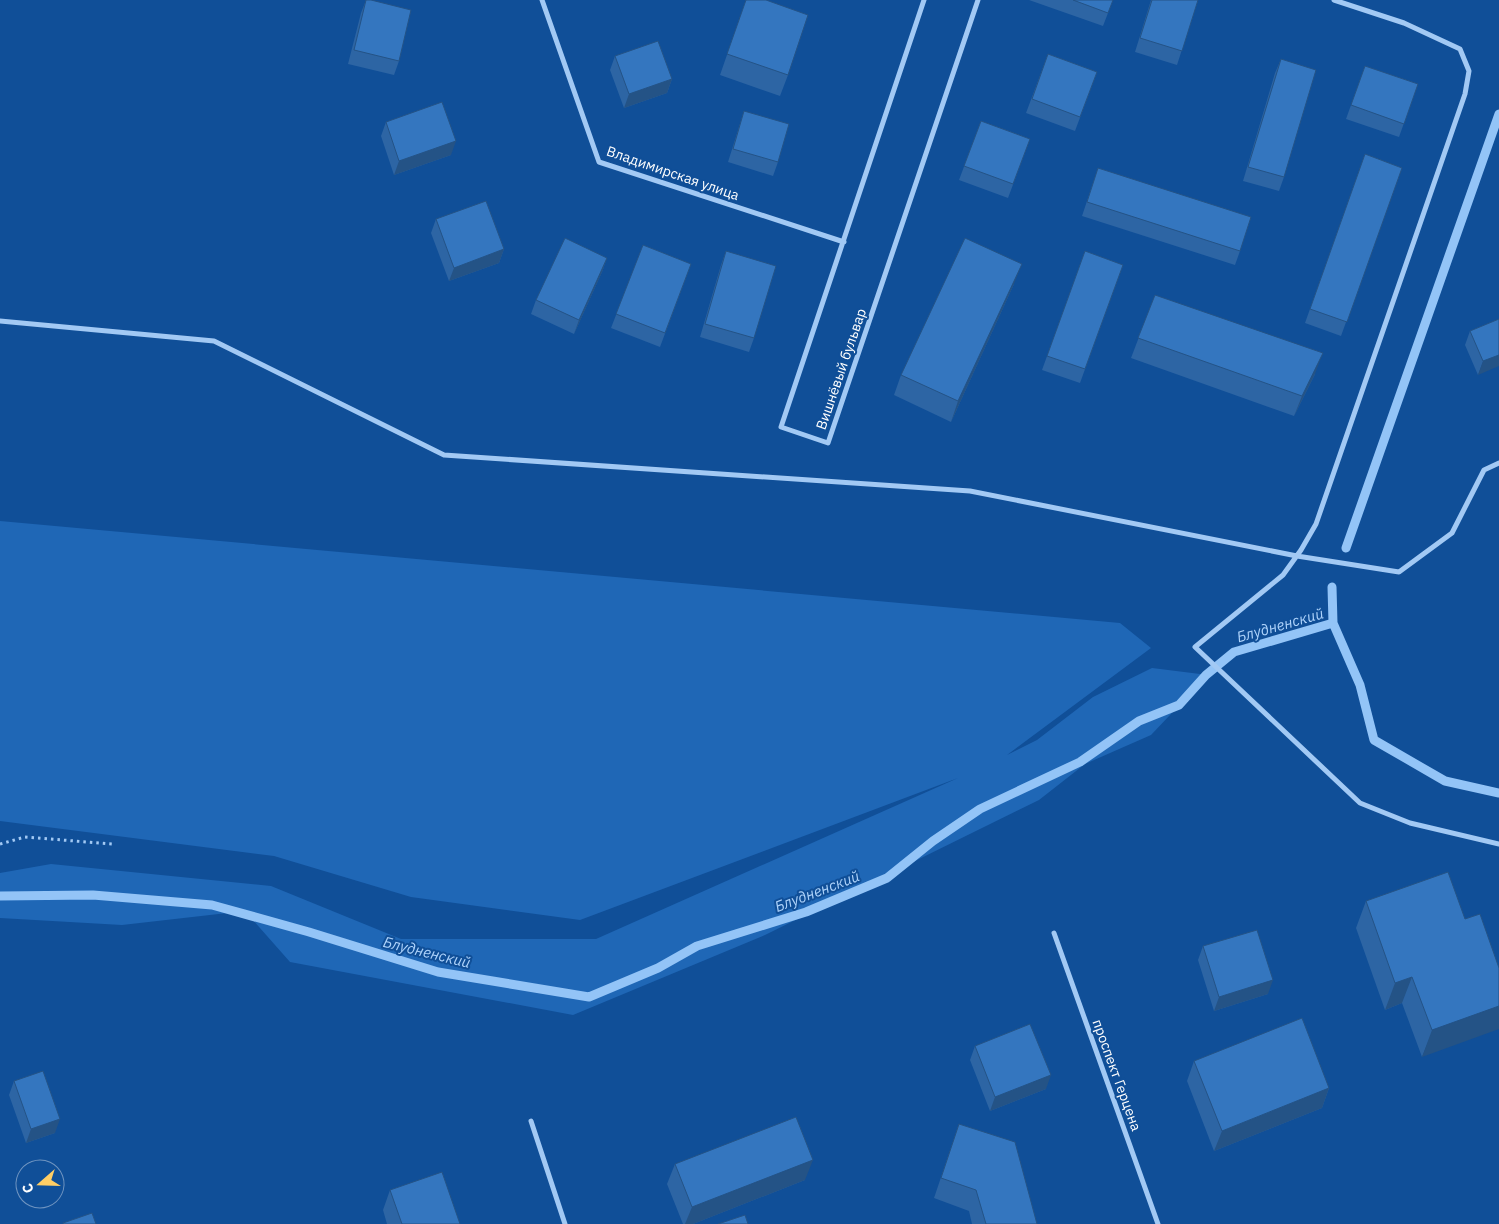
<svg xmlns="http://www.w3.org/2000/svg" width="1499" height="1224" viewBox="0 0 1499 1224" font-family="'IBM Plex Sans',sans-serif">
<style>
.green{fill:#1f67b6}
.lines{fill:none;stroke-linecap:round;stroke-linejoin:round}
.stream{stroke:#93c4f7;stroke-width:9}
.path{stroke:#a2c9f4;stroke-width:3;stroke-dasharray:2.5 4;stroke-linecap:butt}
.minor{stroke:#a2c9f4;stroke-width:5}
.wall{fill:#2d65a4}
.shaded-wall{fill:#245386}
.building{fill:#3476bf;stroke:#245386}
.labels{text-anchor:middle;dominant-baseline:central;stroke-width:4;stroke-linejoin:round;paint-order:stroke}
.street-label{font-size:14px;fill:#fff;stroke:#104f98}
.water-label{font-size:15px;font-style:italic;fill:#aed3fb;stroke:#104f98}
</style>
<rect width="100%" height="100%" fill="#104f98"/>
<path class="green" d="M0,521l1120,102 31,25 -144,107 30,-15 56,-43 59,-29 56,7 -57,60 -66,29 -46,36 -274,135 -192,80 -283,-53 -45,-51 -123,14 -122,-7v-45l51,-9 220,22 130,53h195l362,-161 -378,142 -169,-23 -137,-41 -274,-35z"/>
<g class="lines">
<path class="stream" d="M1346,548l153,-434
M1332,587l1,36
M0,896l93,-1 119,10 97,27 129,40 151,25 69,-29 39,-22 109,-34 81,-34 46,-37 47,-32 100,-47 59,-41 40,-16 27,-30 28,-23 99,-29 27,62 14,55 71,41 54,12"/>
<path class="path" d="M0,844l25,-7 87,7"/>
<path class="minor" d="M542,0l57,162 245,80
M924,0l-143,427 47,16 150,-443
M1334,0l70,23 56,26 9,22 -4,23 -149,430 -15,26 -18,25 -88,72 165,156 50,20 89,21
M0,321l214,20 230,114 526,36 327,65 102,16 53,-39 32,-63 15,-7
M1054,933l104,291
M531,1121l34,103"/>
</g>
<path class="wall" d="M366,0l33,61 -5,14 -46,-11 13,-51z
M746,0l42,75 -8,21 -60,-21z
M1029,0h84l-10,26z
M1151,0h47l-21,65 -42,-13z
M1048,54l49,18 -22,59 -49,-18z
M615,56l57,23 -5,14 -43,15 -14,-38z
M1281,59l3,118 -5,14 -36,-10 32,-108z
M1365,66l53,18 -19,53 -53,-18z
M744,111l34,51 -5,14 -45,-14z
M981,121l49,18 -22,59 -49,-18z
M386,122l65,33 -57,20 -13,-39z
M1365,154l37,14 -61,168 -36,-13z
M1098,168l142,83 -5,14 -153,-49z
M436,219l68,30 -5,14 -50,18 -18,-48z
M643,245l48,19 -31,83 -49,-19z
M726,251l28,87 -5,14 -49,-15 21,-72z
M1085,251l38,14 -43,118 -38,-13z
M607,258l-5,14 -28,62 -43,-20 5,-14z
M1014,284l-63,138 -57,-27 7,-20z
M1155,295l160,79 -21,42 -163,-58z
M1499,319l-21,56 -13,-30 5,-14z
M1366,901l99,18 15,-5 -58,143 -20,-54 -17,7 -29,-82z
M1203,946l65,48 -54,17 -16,-51z
M975,1046l71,43 -56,22 -20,-51z
M1194,1061l135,27 -7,20 -108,43 -27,-70z
M14,1081l41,52 -29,10 -17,-48z
M959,1124l78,100h-65l-3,-13 -35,-13z
M675,1164l130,16 -112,44h-10l-16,-40z
M390,1190l70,34h-73l-4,-14z"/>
<path class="shaded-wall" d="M672,79l-5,14 -43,15 5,-14z
M456,141l-5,14 -57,20 5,-14z
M504,249l-5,14 -50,18 5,-13z
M607,258l-5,14 -28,62 5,-14z
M1022,264l-8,20 -63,138 7,-21z
M1323,353l-8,21 -21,42 8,-20z
M1499,355v11l-21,9 5,-14z
M1412,977l-10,26 -17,7 10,-27z
M1273,980l-5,14 -54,17 5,-14z
M1499,1006v23l-77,28 10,-27z
M1051,1075l-5,14 -56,22 5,-14z
M1329,1088l-7,20 -108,43 8,-20z
M60,1119l-5,14 -29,10 5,-14z
M813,1160l-8,20 -112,44h-8l7,-17z"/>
<path class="building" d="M366,0h5l40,10 -12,51 -45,-11z
M746,0h20l42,15 -20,60 -61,-21z
M1073,0h40l-5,13z
M1152,0h46l-16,51 -42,-13z
M658,41l14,38 -43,15 -14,-38z
M1048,54l49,18 -17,45 -48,-18z
M1281,59l35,11 -32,107 -36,-10z
M1365,66l53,18 -14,40 -53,-19z
M442,102l14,39 -57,20 -13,-39z
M744,111l45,13 -11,38 -45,-13z
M981,121l49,18 -17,45 -49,-18z
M1365,154l37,14 -55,154 -37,-13z
M1098,168l153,49 -11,34 -153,-49z
M486,201l18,48 -50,19 -18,-49z
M565,238l42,20 -28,62 -43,-20z
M965,238l57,26 -64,137 -57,-26z
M643,245l48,19 -26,69 -49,-19z
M726,251l50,15 -22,72 -49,-14z
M1085,251l38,14 -38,104 -38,-13z
M1155,295l168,58 -21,43 -164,-58z
M1499,319v36l-16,6 -13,-30z
M1448,872l17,47 15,-5 19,54v38l-67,24 -20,-53 -17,6 -29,-82z
M1257,930l16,50 -54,17 -16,-51z
M1302,1018l27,70 -107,43 -28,-70z
M1030,1024l21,51 -56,22 -20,-51z
M43,1071l17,48 -29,10 -17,-48z
M796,1117l17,43 -121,47 -17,-43z
M959,1124l56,18 22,82h-51l-10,-34 -35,-12z
M442,1172l18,52h-58l-12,-34z
M92,1213l4,11h-33v-1z
M745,1215l3,9h-30z"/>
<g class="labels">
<g class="street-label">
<text transform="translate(673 173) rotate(19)">Владимирская улица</text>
<text transform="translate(841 369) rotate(-71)">Вишнёвый бульвар</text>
<text transform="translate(1117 1075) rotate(70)">проспект Герцена</text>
</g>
<g class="water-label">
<text transform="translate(1280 625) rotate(-16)">Блудненский</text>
<text transform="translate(817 891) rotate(-21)">Блудненский</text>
<text transform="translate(427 952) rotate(14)">Блудненский</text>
</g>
</g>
<g transform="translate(40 1184) rotate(250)"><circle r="24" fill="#104f98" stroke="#7095c1"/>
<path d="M0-4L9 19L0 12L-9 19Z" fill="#ffce65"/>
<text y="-8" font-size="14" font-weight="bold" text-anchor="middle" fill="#ffffff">С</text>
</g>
</svg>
